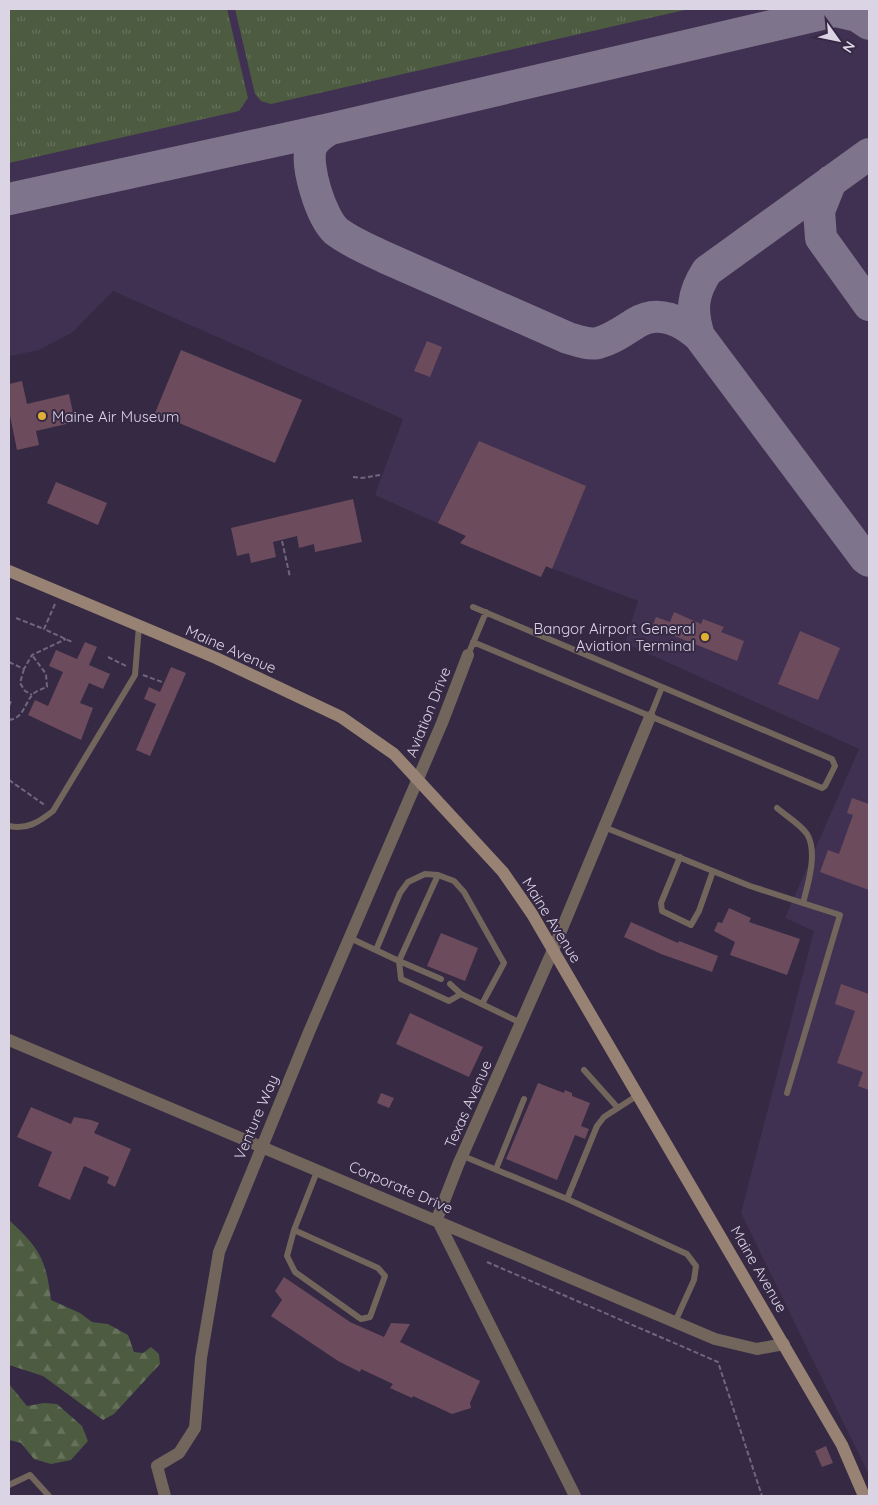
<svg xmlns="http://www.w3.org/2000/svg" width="878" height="1505" viewBox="0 0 878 1505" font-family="Quicksand,sans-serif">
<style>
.built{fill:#403152}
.grass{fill:url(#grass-tufts)}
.forest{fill:url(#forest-firs)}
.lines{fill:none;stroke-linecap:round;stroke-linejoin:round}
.taxiway{stroke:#7e758c;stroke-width:32}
.building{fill:#6c4c5c}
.path{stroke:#70667e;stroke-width:2;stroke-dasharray:5 2.5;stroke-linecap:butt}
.service{stroke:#72655b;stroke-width:6}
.minor{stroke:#72655b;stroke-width:12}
.secondary{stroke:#978273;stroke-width:12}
.poi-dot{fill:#e0b034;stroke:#352944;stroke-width:2}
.labels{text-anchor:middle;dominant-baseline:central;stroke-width:4;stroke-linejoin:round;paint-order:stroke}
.poi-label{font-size:15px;fill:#dbd4e5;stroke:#352944;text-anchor:start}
.street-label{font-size:15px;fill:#dbd4e5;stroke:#352944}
</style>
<defs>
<pattern id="grass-tufts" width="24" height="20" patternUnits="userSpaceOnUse" patternTransform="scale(1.25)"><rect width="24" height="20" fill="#4d5b41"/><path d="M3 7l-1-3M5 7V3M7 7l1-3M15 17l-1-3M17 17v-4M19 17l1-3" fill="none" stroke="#66725c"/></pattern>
<pattern id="forest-firs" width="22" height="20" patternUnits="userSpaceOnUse" patternTransform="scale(1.25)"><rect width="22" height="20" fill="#4d5b41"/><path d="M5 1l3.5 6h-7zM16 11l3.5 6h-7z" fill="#66725c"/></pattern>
</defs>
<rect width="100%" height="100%" fill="#352944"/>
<path class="built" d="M9,9h860v1466l-128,-262 73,-282 -29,-13 74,-169 -234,-106 13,-42 -92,-35 -5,11 -81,-34 6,-7 -91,-41 28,-76 -290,-128 -40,41 -34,18 -30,6z"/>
<path class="grass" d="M9,9h218l21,89 -9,13 -230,52z
M235,9h454l-418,95 -10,-3 -6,-7z"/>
<path class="forest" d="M9,1220c30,28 37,38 42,80l29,13 12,9 16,2 20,11 6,17 9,1 8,-6 8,7 1,10 -46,50 -11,6 -60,-44 -34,-11z
M9,1384l18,22 17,-3 13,1 25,22 6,15 -17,19 -20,4 -17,-5 -13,-16 -12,-3z"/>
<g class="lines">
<path class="taxiway" d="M835,11l22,5 12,8
M330,129c-7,4 -15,9 -19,18 -6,19 10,70 25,84 14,11 32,18 48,26l184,81c10,3 20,7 30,5 15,-4 25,-12 38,-20 22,-14 46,-2 63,13l166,222 4,3
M831,181l-12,30 2,27 48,67
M9,199l321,-70 514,-120
M699,336c-8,-25 -7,-42 8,-65l162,-117"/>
</g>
<path class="building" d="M427,341l15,6 -12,30 -16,-6z
M181,350l121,50 -27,63 -120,-50z
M22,381l5,23 42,-10 6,28 -39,9 3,14 -22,5 -8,-39v-27z
M479,441l107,45 -34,83 -6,-3 -5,11 -81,-34 6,-7 -28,-13z
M56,482l51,21 -9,22 -51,-22z
M353,499l9,43 -47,10 -1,-8 -15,4 -2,-12 -24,6 3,15 -25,6 -2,-10 -12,3 -6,-28z
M674,612l27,12 2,-5 21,8 -3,5 23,9 -7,20 -85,-34 4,-10 14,5z
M800,631l40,17 -22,52 -40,-16z
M85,642l12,5 -8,18 21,9 -7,15 -14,-6 -9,20 13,5 -12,32 -53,-25 7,-15 13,6 15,-34 -14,-6 7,-16 21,9z
M171,667l15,6 -36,83 -14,-6 20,-46 -12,-5 5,-12 11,5z
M852,798l17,6v86l-49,-18 8,-22 11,4 14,-39 -6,-2z
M729,908l22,10 -2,4 51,17 -13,36 -57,-20 5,-13 -21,-11 4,-9 4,1z
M631,922l47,21 1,-2 39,15 -6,16 -51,-18 -37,-17z
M441,933l37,15 -13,33 -38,-15z
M841,984l28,10v96l-11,-4 5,-14 -26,-9 18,-52 -20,-7z
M410,1013l73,34 -14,30 -73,-33z
M538,1083l26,10 1,-3 7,3v3l18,7 -9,23 8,3 -4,10 -10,-4 -18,45 -51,-21z
M381,1093l13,5 -5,10 -12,-5z
M31,1107l40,17 3,-7 17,3 8,3 -5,10 37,16 -16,38 -8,-4 2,-6 -25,-11 -14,34 -32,-14 14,-34 -35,-15z
M284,1277l66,45 34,15 7,-14 19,1 -10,18 80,39 -10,22 1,5 -19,6 -39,-18 -1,2 -22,-10 3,-4 -32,-15 -1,3 -22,-11 -67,-45 11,-16 -7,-9z
M826,1446l7,17 -11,4 -7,-16z"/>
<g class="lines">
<path class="path" d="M353,477l9,1 18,-3
M282,541l8,36
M55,604l-11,25 28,13
M16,618l28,11
M108,657l18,9
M9,662l15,7 8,-14 34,-16
M24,669l-4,14 5,8 7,4
M143,675l19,7
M9,706l3,-7
M9,720c15,-2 15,-16 24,-26 3,-3 9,-5 14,-7l-1,-13 -14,-19
M9,780l37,26
M487,1262l231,100 44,134"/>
<path class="service" d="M473,642l349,146 3,-2 10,-20 -3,-7 -359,-152
M468,655l18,-43
M650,717l12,-30
M777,808c9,8 23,16 30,26 11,18 1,50 -4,69
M9,826c18,4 30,-4 44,-15l82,-136 4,-49
M604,827l146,59 90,29 -53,178
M680,857l-19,46 1,8 29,14 8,-14 14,-40
M350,938l49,23 39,-86
M376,950l24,-57 8,-11 17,-8 13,1 16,6 10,11 40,71 -22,41
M399,961l2,18 48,22 12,-7 60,29
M399,961l42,18
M450,984l11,10
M584,1070l34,38
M463,1156l104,43 30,-73 7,-9 34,-22
M496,1169l28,-70
M567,1199l120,55 9,12 -2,14 -19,42
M294,1230l84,38 7,8 -15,41 -9,2 -66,-47 -8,-16 7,-26 24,-61
M9,1485l21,-10 19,21"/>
<path class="minor" d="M9,1040l706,299 42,10 27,-5
M165,1496l-8,-30 22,-13 16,-25 6,-70 18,-106 90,-220 133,-309 26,-68
M575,1496l-138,-277 21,-54 95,-215 97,-233"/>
<path class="secondary" d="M9,571l207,87 125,59 53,37 109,118 29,42 310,531 22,51"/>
</g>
<g class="poi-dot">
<circle cx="42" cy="416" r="5"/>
<circle cx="705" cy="637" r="5"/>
</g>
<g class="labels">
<g class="poi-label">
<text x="52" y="416">Maine Air Museum</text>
<text x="695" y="628" text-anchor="end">Bangor Airport General<tspan x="695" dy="17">Aviation Terminal</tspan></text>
</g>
<g class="street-label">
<text transform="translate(231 649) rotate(24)">Maine Avenue</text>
<text transform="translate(428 712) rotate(-68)">Aviation Drive</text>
<text transform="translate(552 920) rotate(58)">Maine Avenue</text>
<text transform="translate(468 1104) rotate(-66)">Texas Avenue</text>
<text transform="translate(256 1117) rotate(-67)">Venture Way</text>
<text transform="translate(401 1187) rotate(23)">Corporate Drive</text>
<text transform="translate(759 1269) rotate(60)">Maine Avenue</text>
</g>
</g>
<rect width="878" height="1505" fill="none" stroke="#dbd4e5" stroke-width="20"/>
<g transform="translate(838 40) rotate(123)" stroke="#352944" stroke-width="4" paint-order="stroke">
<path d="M0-4L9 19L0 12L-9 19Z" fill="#dbd4e5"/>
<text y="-8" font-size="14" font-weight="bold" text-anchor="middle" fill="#dbd4e5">N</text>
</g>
</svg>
